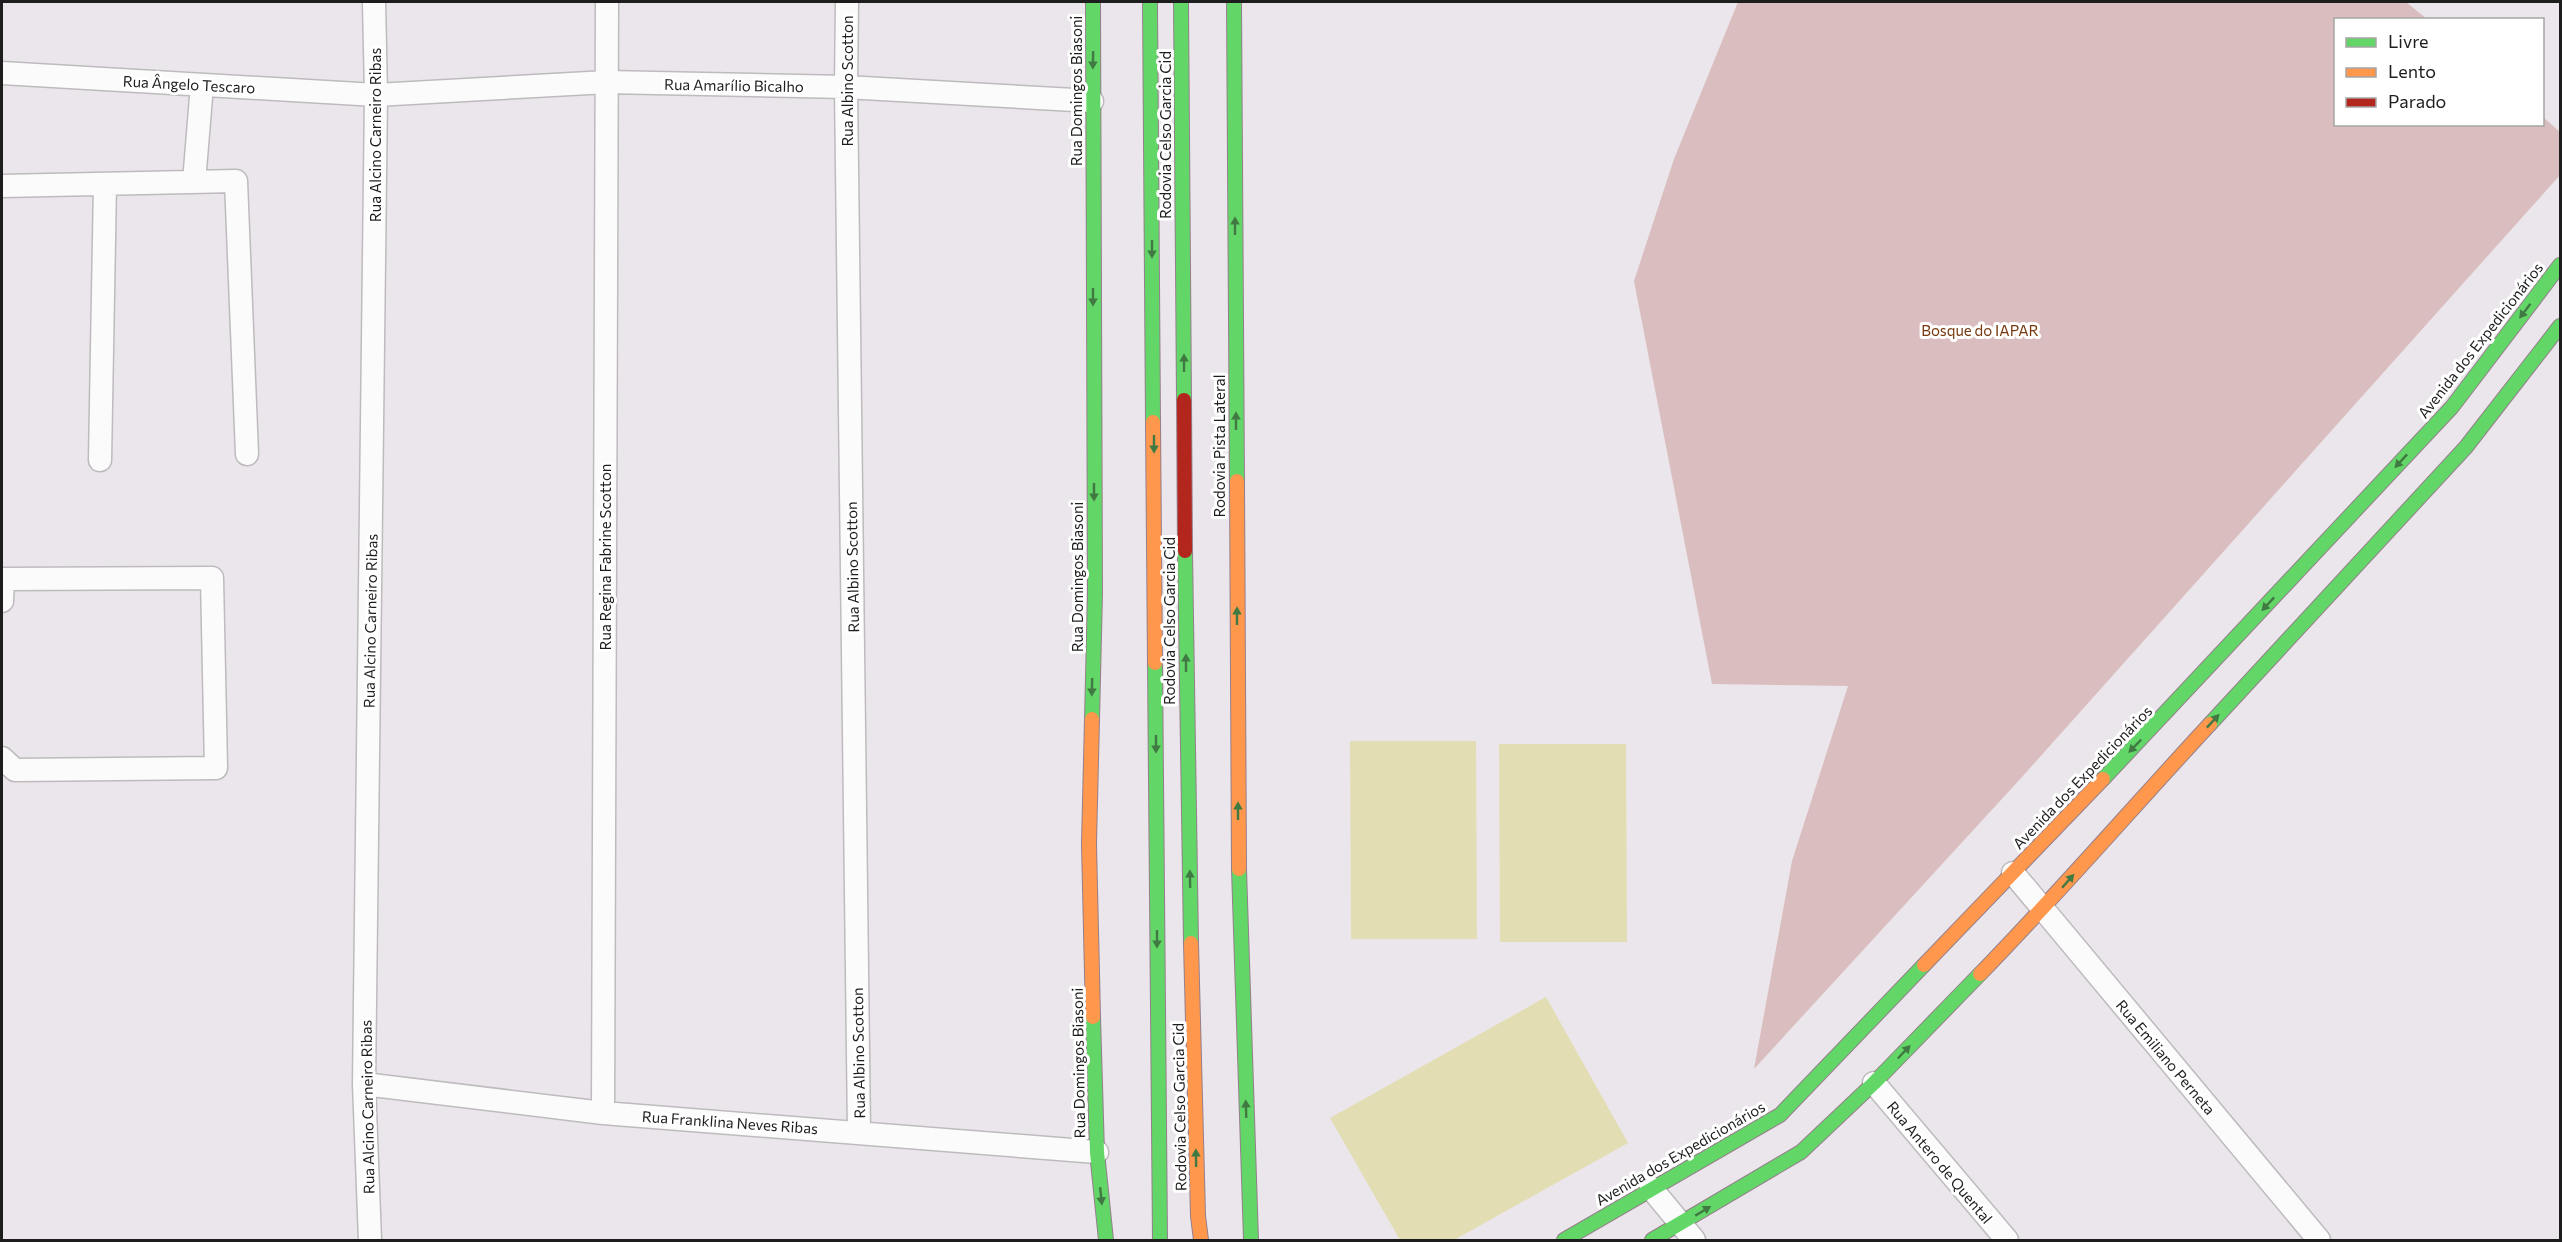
<svg xmlns="http://www.w3.org/2000/svg" width="2562" height="1242" viewBox="0 0 2562 1242" font-family="Commissioner,sans-serif">
<style>
.forest{fill:#dabdbe}
.pitch{fill:#e2ddb2}
.lines{fill:none;stroke-linecap:round;stroke-linejoin:round}
.street-casing{stroke:#bdbbbd;stroke-width:25}
.fast-casing{stroke:#957f8c;stroke-width:16}
.slow-casing{stroke:#957f8c;stroke-width:16}
.jam-casing{stroke:#957f8c;stroke-width:16}
.street{stroke:#fcfbfc;stroke-width:22}
.fast{stroke:#63d668;stroke-width:14}
.slow{stroke:#ff974d;stroke-width:14}
.jam{stroke:#b3261e;stroke-width:14}
.oneway{fill:#407a42}
.labels{text-anchor:middle;dominant-baseline:central;stroke-width:6;stroke-linejoin:round;paint-order:stroke}
.street-label{font-size:15px;fill:#1d1d1d;stroke:#fff}
.park-label{font-size:15px;fill:#77390f;stroke:#fff}
</style>
<rect width="100%" height="100%" fill="#ebe6eb"/>
<path class="forest" d="M1738,2h668l21,17 -91,1v104h206l1,-7 17,15v43l-538,602 -268,292 38,-208 56,-175 -136,-2 -78,-403 40,-122z"/>
<path class="pitch" d="M1350,741h126l1,198h-126z
M1499,744h127l1,198h-127z
M1546,997l82,146 -174,97h-54l-70,-122z"/>
<g class="lines">
<g class="street-casing">
<path id="street" d="M847,2l-1,85 13,1045
M2,73l374,22 231,-13 239,5 246,14
M194,182l8,-97
M2,186l234,-5 11,273
M100,460l5,-276
M2,601l1,-22 209,-1 4,190 -201,2 -13,-12
M2013,873l306,367
M1874,1083l133,157
M364,1084l239,29 494,39
M603,1113l4,-1111
M1651,1188l43,52
M370,1240l-6,-156 12,-989 -2,-93"/>
</g>
<g class="fast-casing">
<path id="fast" d="M1150,2l3,420
M1181,2l3,398
M1234,2l3,479
M1185,551l6,392
M1155,663l5,577
M1092,719l3,-126 -2,-591
M2210,724l256,-277 94,-121
M2103,779l349,-372 108,-142
M1239,869l12,371
M1093,1017l4,135 9,88
M1564,1240l216,-125 144,-150
M1652,1240l149,-88 73,-69 106,-109"/>
</g>
<g class="slow-casing">
<path id="slow" d="M1153,422l2,241
M1237,481l2,388
M1092,719l-3,125 4,173
M1191,943l7,273 3,24
M1924,965l179,-186
M1980,974c79,-81 153,-167 230,-250"/>
</g>
<g class="jam-casing">
<path id="jam" d="M1184,400l1,151"/>
</g>
<use href="#street" class="street"/>
<use href="#fast" class="fast"/>
<use href="#slow" class="slow"/>
<use href="#jam" class="jam"/>
</g>
<defs><path id="oneway-solid" d="M-6-.8H1V-3.2L6.5 0L1 3.2V.8H-6Z" transform="scale(1.5)"/></defs>
<g class="oneway">
<use href="#oneway-solid" transform="translate(1093 60) rotate(91)"/>
<use href="#oneway-solid" transform="translate(1235 226) rotate(-90)"/>
<use href="#oneway-solid" transform="translate(1152 249) rotate(90)"/>
<use href="#oneway-solid" transform="translate(1093 297) rotate(90)"/>
<use href="#oneway-solid" transform="translate(2525 311) rotate(127)"/>
<use href="#oneway-solid" transform="translate(1184 363) rotate(-90)"/>
<use href="#oneway-solid" transform="translate(1236 421) rotate(-90)"/>
<use href="#oneway-solid" transform="translate(1154 444) rotate(90)"/>
<use href="#oneway-solid" transform="translate(2401 461) rotate(133)"/>
<use href="#oneway-solid" transform="translate(1094 492) rotate(90)"/>
<use href="#oneway-solid" transform="translate(2268 604) rotate(133)"/>
<use href="#oneway-solid" transform="translate(1237 616) rotate(-90)"/>
<use href="#oneway-solid" transform="translate(1186 663) rotate(-90)"/>
<use href="#oneway-solid" transform="translate(1092 687) rotate(91)"/>
<use href="#oneway-solid" transform="translate(2213 721) rotate(-47)"/>
<use href="#oneway-solid" transform="translate(1156 744) rotate(90)"/>
<use href="#oneway-solid" transform="translate(2135 746) rotate(134)"/>
<use href="#oneway-solid" transform="translate(1238 811) rotate(-90)"/>
<use href="#oneway-solid" transform="translate(1190 879) rotate(-91)"/>
<use href="#oneway-solid" transform="translate(2068 881) rotate(-49)"/>
<use href="#oneway-solid" transform="translate(1157 939) rotate(90)"/>
<use href="#oneway-solid" transform="translate(1904 1052) rotate(-46)"/>
<use href="#oneway-solid" transform="translate(1246 1109) rotate(-92)"/>
<use href="#oneway-solid" transform="translate(1196 1158) rotate(-91)"/>
<use href="#oneway-solid" transform="translate(1101 1196) rotate(84)"/>
<use href="#oneway-solid" transform="translate(1703 1211) rotate(-31)"/>
</g>
<g class="labels">
<g class="street-label">
<text transform="translate(847 81) rotate(-90)">Rua Albino Scotton</text>
<text transform="translate(189 84) rotate(3)">Rua Ângelo Tescaro</text>
<text transform="translate(734 85) rotate(1)">Rua Amarílio Bicalho</text>
<text transform="translate(1076 91) rotate(-90)">Rua Domingos Biasoni</text>
<text transform="translate(375 135) rotate(-90)">Rua Alcino Carneiro Ribas</text>
<text transform="translate(1165 135) rotate(-90)">Rodovia Celso Garcia Cid</text>
<text transform="translate(2480 340) rotate(-52)">Avenida dos Expedicionários</text>
<text transform="translate(1219 446) rotate(-90)">Rodovia Pista Lateral</text>
<text transform="translate(605 557) rotate(-90)">Rua Regina Fabrine Scotton</text>
<text transform="translate(852 567) rotate(-91)">Rua Albino Scotton</text>
<text transform="translate(1077 577) rotate(-90)">Rua Domingos Biasoni</text>
<text transform="translate(370 621) rotate(-89)">Rua Alcino Carneiro Ribas</text>
<text transform="translate(1169 621) rotate(-90)">Rodovia Celso Garcia Cid</text>
<text transform="translate(2082 777) rotate(-46)">Avenida dos Expedicionários</text>
<text transform="translate(858 1053) rotate(-91)">Rua Albino Scotton</text>
<text transform="translate(2166 1057) rotate(50)">Rua Emiliano Perneta</text>
<text transform="translate(1078 1063) rotate(-91)">Rua Domingos Biasoni</text>
<text transform="translate(367 1107) rotate(-91)">Rua Alcino Carneiro Ribas</text>
<text transform="translate(1179 1107) rotate(-91)">Rodovia Celso Garcia Cid</text>
<text transform="translate(730 1122) rotate(4)">Rua Franklina Neves Ribas</text>
<text transform="translate(1680 1153) rotate(-30)">Avenida dos Expedicionários</text>
<text transform="translate(1940 1162) rotate(50)">Rua Antero de Quental</text>
</g>
<g class="park-label">
<text x="1980" y="330">Bosque do IAPAR</text>
</g>
</g>
<rect width="2562" height="1242" fill="none" stroke="#1d1d1d" stroke-width="6"/>
<rect x="2334" y="18" width="210" height="108" fill="#ffffff" stroke="#a5a5a5" stroke-width="1.5"/>
<rect x="2346" y="38" width="30" height="9" fill="#63d668" stroke="#a5a5a5" stroke-width="1.5"/>
<text x="2388" y="48" font-size="18" fill="#1d1d1d">Livre</text>
<rect x="2346" y="68" width="30" height="9" fill="#ff974d" stroke="#a5a5a5" stroke-width="1.5"/>
<text x="2388" y="78" font-size="18" fill="#1d1d1d">Lento</text>
<rect x="2346" y="98" width="30" height="9" fill="#b3261e" stroke="#a5a5a5" stroke-width="1.5"/>
<text x="2388" y="108" font-size="18" fill="#1d1d1d">Parado</text>
</svg>
